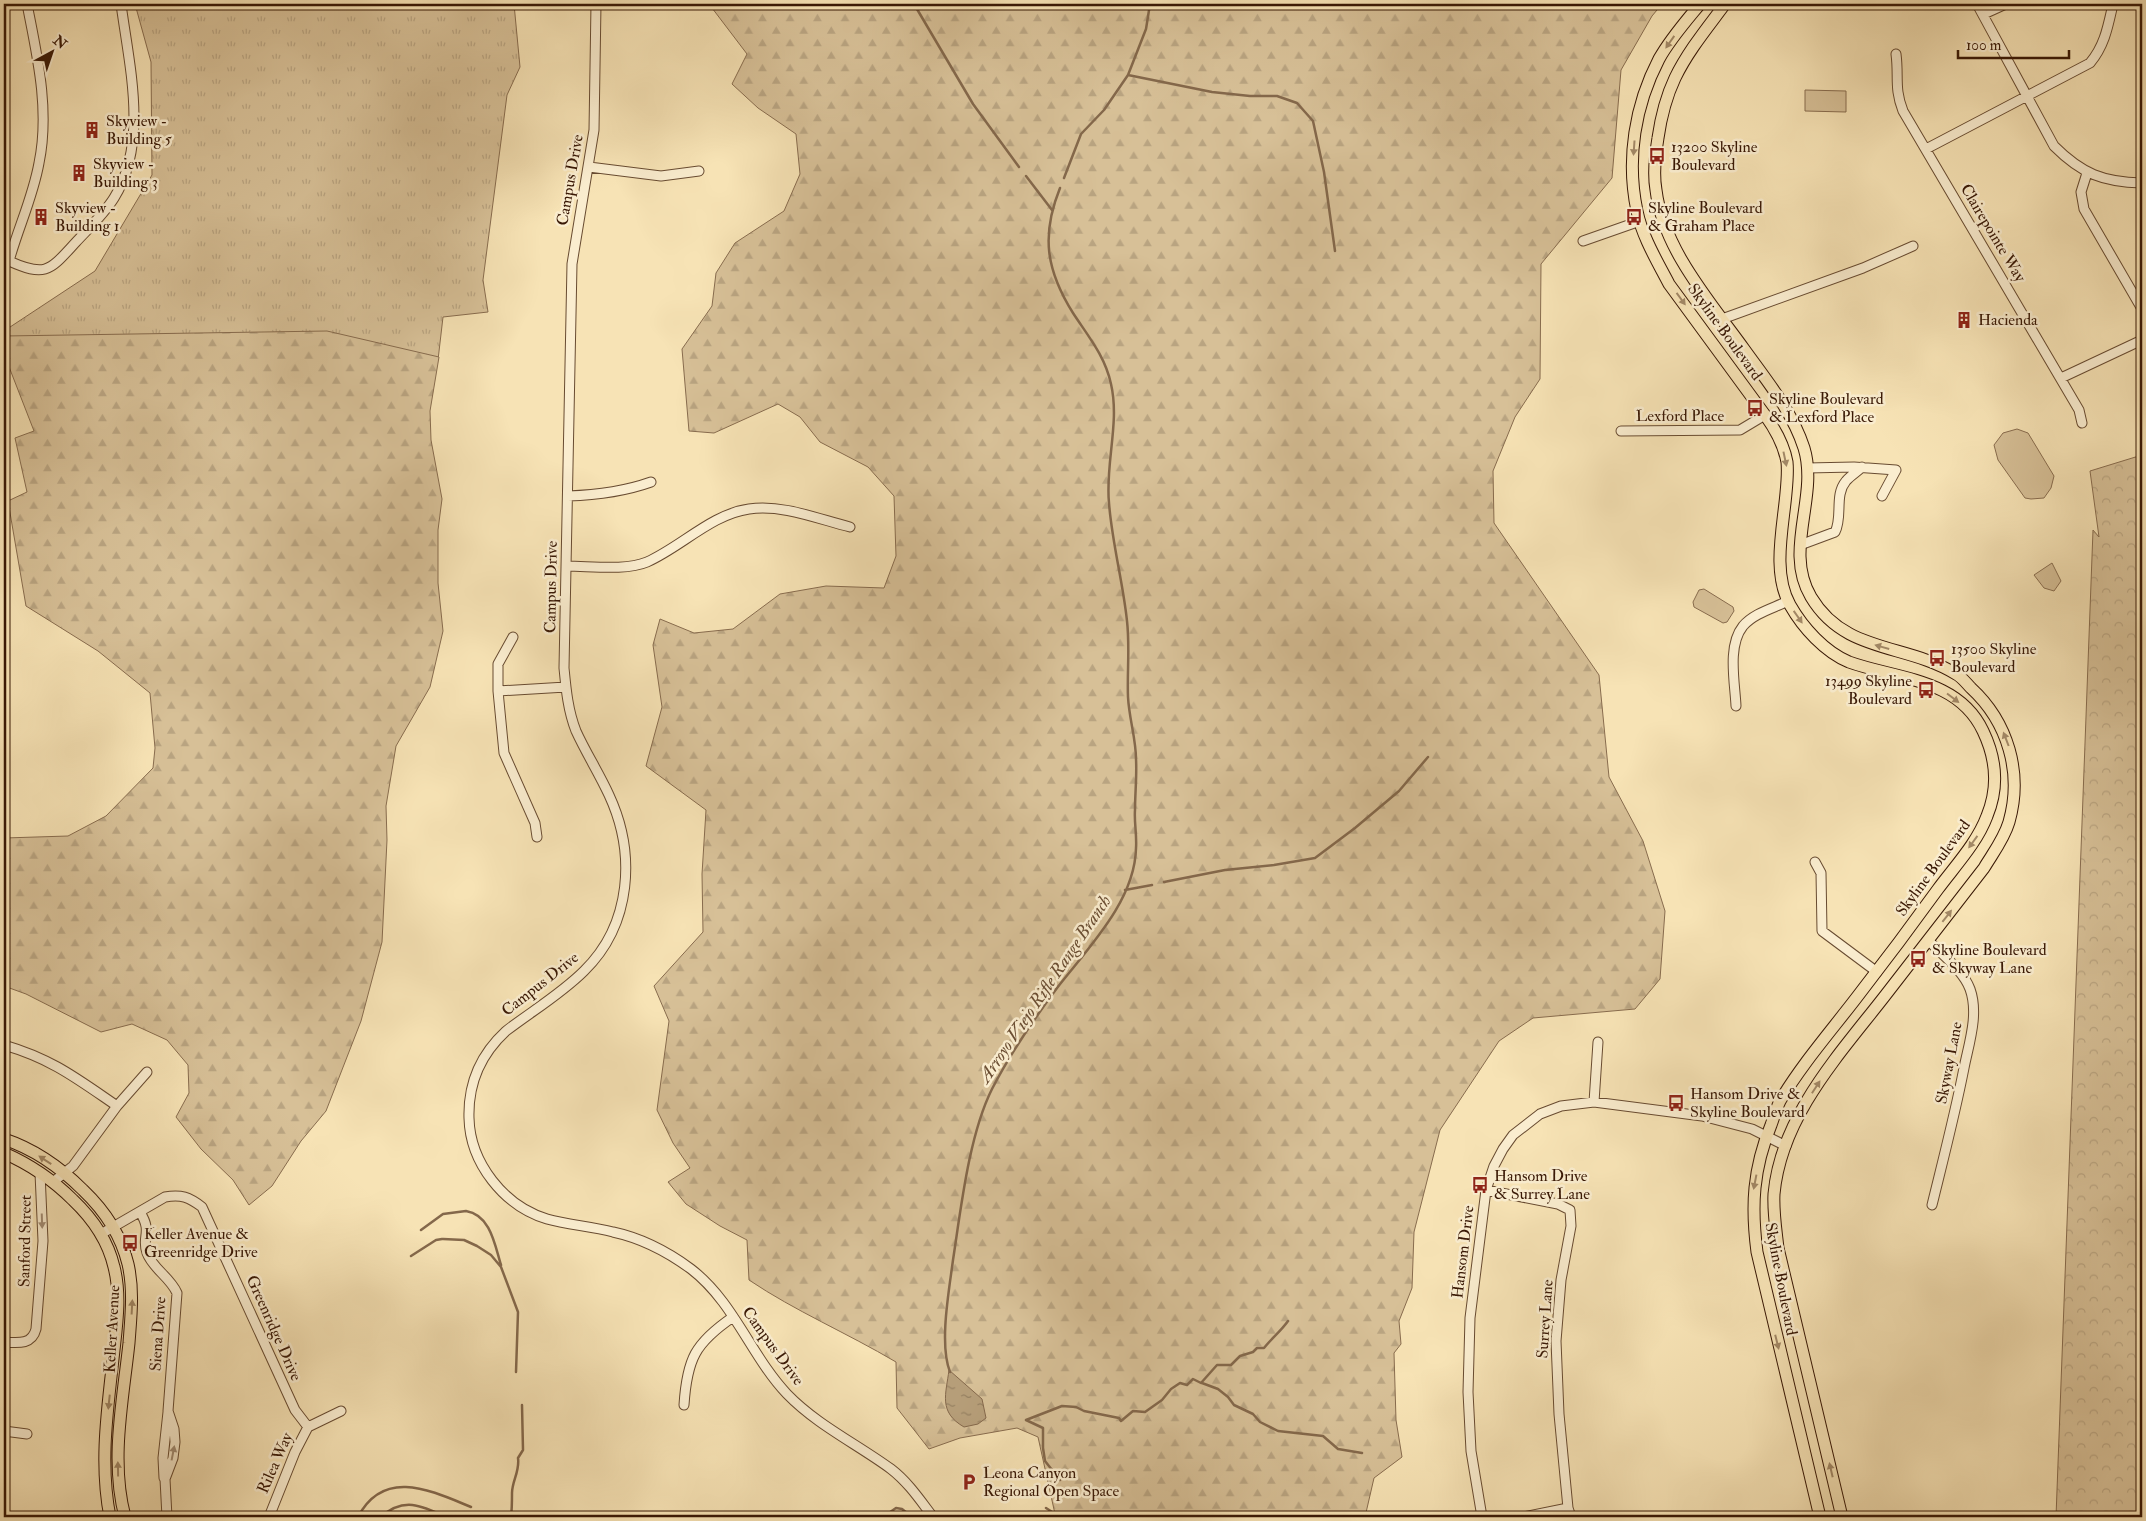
<svg xmlns="http://www.w3.org/2000/svg" width="2146" height="1521" viewBox="0 0 2146 1521" font-family="'IM FELL Double Pica',serif">
<style>
.grass{fill:url(#grass-tufts);stroke:#886c4e}
.forest{fill:url(#forest-firs);stroke:#886c4e}
.park{fill:url(#park-crowns);stroke:#886c4e}
.pitch{fill:#d7c097;stroke:#886c4e}
.water{fill:url(#water-ripples);stroke:#84684b}
.lines{fill:none;stroke-linecap:round;stroke-linejoin:round}
.stream{stroke:#84684b;stroke-width:2.5}
.minor-casing{stroke:#684b31;stroke-width:11}
.major-casing{stroke:#391805;stroke-width:13}
.minor{stroke:#faedcf;stroke-width:9}
.major{stroke:#f7e3b5;stroke-width:11}
.oneway{fill:#a28866}
.oneway2{fill:#a38d74}
.labels{text-anchor:middle;dominant-baseline:central;stroke-width:5;stroke-linejoin:round;paint-order:stroke}
.poi-label{font-size:16px;fill:#391805;stroke:#faedcf;text-anchor:start}
.street-label{font-size:16px;fill:#391805;stroke:#faedcf}
.water-label{font-size:18px;font-style:italic;fill:#6b4e33;stroke:#faedcf}
</style>
<defs>
<pattern id="grass-tufts" width="24" height="20" patternUnits="userSpaceOnUse" patternTransform="scale(1.25)"><rect width="24" height="20" fill="#d7c097"/><path d="M3 7l-1-3M5 7V3M7 7l1-3M15 17l-1-3M17 17v-4M19 17l1-3" fill="none" stroke="#b9a481"/></pattern>
<pattern id="forest-firs" width="22" height="20" patternUnits="userSpaceOnUse" patternTransform="scale(1.25)"><rect width="22" height="20" fill="#d7c097"/><path d="M5 1l3.5 6h-7zM16 11l3.5 6h-7z" fill="#b9a481"/></pattern>
<pattern id="park-crowns" width="20" height="18" patternUnits="userSpaceOnUse" patternTransform="scale(1.25)"><rect width="20" height="18" fill="#d7c097"/><path d="M2 6a3 3 0 1 1 6 0M12 15a3 3 0 1 1 6 0" fill="none" stroke="#b9a481"/></pattern>
<pattern id="water-ripples" width="26" height="14" patternUnits="userSpaceOnUse" patternTransform="scale(1.25)"><rect width="26" height="14" fill="#b69e79"/><path d="M2 4q2-2 4 0t4 0M15 11q2-2 4 0t4 0" fill="none" stroke="#958061"/></pattern>
</defs>
<rect width="100%" height="100%" fill="#f7e3b5"/>
<filter id="stains"><feTurbulence type="fractalNoise" baseFrequency=".004" numOctaves="4"/><feColorMatrix values="0 0 0 0 .2 0 0 0 0 .09 0 0 0 0 .02 0 0 0 .5 -.17"/></filter>
<radialGradient id="worn" r=".72"><stop offset=".6" stop-color="#630" stop-opacity="0"/><stop offset="1" stop-color="#630" stop-opacity=".3"/></radialGradient>
<path class="grass" d="M135,4h379l6,63 -13,28 -24,185 5,32 -45,5 -5,43 -434,-24v-5l91,-60 57,-96 -1,-113z"/>
<path class="forest" d="M709,4h953l-10,12 -31,54 -9,108 -71,86 -1,115 -25,38 -22,54 1,52 105,152 10,102 34,64 22,70 -5,68 -25,30 -102,9 -34,23 -59,89 -26,102 -2,56 -13,33 2,23 -7,9 2,67 6,37 -28,21 -9,39h-312l2,-3 -17,-77 -21,-9 -57,10 -31,11 -32,-41 -1,-46c-49,-29 -101,-51 -147,-82l-2,-40 -27,-14 -34,-22 -18,-22 22,-14 -17,-25 -16,-33 12,-89 -15,-35 49,-54 -1,-58 4,-64 -60,-44 16,-59 -9,-62 7,-26 34,14 39,-4 47,-35 46,-8 58,2 12,-32 -2,-60 -26,-29 -48,-25 -20,-25 -22,-13 -64,29 -25,-2 -7,-82 30,-43 4,-33 19,-30 49,-32 16,-37 -4,-40 -38,-26 -26,-24 15,-30z
M327,331l112,26 -9,54 1,29 11,59 -4,31v53l5,48 -13,56 -34,59 -10,60 1,34 -5,102 -21,79 -35,90 -25,30 -29,45 -23,19 -16,-25 -32,-31 -25,-32 13,-24 -1,-28 -21,-25 -35,-16 -31,8 -75,-38 -22,-8v-148l64,-2 38,-20 47,-48 2,-20 -5,-55 -52,-42 -72,-45 -18,-105 19,-9 -12,-54 19,-7 -30,-77v-18z"/>
<path class="park" d="M2142,455v1062h-86l37,-987 6,7 -9,-66z"/>
<path class="pitch" d="M1805,90l41,1v21l-41,-1z
M2017,429l11,4 26,43 -3,12 -7,10 -13,1 -6,-1 -27,-38 -4,-15 9,-12z
M2052,563l9,18 -7,10 -10,-3 -10,-13z
M1704,589l29,18 1,4 -7,11 -4,1 -29,-16 -1,-5 6,-12z"/>
<path class="water" d="M949,1370l33,29 4,19 -8,6 -14,3c-26,-15 -18,-33 -15,-57z"/>
<g class="lines">
<path class="stream" d="M914,4l59,100 46,63
M1128,75l84,17 38,4h27l20,7 16,18 11,51 11,79
M1026,176l26,34
M1064,178l17,-44 23,-24 24,-35 18,-46 4,-25
M1164,882l61,-12 49,-5 41,-7 40,-30 44,-37 29,-34
M1125,890l27,-5
M466,1211c25,4 29,35 35,54
M421,1230l22,-16 23,-3
M443,1239l21,1 13,6 14,9 10,12 17,45 -2,60
M411,1256l25,-16 6,-1
M950,1372c-11,-28 -1,-81 3,-112 8,-52 16,-125 39,-171 18,-35 42,-70 65,-101 31,-40 78,-87 79,-140 1,-13 -2,-26 -1,-38 0,-17 2,-34 1,-51 0,-20 -7,-41 -8,-62 -1,-25 2,-50 -1,-76 -4,-39 -15,-78 -18,-118 -4,-39 11,-80 2,-119 -6,-28 -23,-48 -38,-71 -27,-43 -32,-78 -13,-125
M1202,1383l16,6 10,8 6,8 19,9 7,8 18,9 45,5 15,13 24,4
M1026,1420l36,-14 14,1 8,4 35,7 2,3 12,-10 12,1 17,-12 9,-11 9,-6 7,2 6,-6 8,4 16,-18h14l9,-9 13,-4 4,-4h7c8,-10 17,-17 24,-27
M1026,1420l17,8v20l2,13 15,19
M1046,1508l14,9
M358,1517c26,-50 74,-26 113,-10
M381,1517c22,-20 40,-12 65,0
M511,1517c1,-8 1,-15 1,-24 0,-12 8,-22 6,-35l5,-8 -1,-45
M828,1517l10,-5 13,5
M883,1517l13,-9 6,1 10,8"/>
<g class="minor-casing">
<path id="minor" d="M27,4c10,51 23,106 12,159 -6,34 -21,65 -30,98 38,17 41,9 67,-19 13,-14 28,-28 38,-44 35,-56 15,-133 7,-194
M596,4l-2,126 -22,134 -8,404c2,21 4,43 12,63 10,22 23,42 33,64 27,58 23,129 -25,176 -23,23 -52,40 -78,60 -25,23 -38,53 -37,87 1,45 35,88 78,101 21,6 44,7 66,13 28,6 55,20 78,37 43,33 60,87 96,125 30,31 70,50 104,75 17,13 29,31 42,48
M1977,4l77,142c28,28 49,36 88,37
M1984,14l22,-10
M1896,54c3,23 -2,34 7,57l176,299 3,13
M1926,149l164,-86c15,-18 18,-37 23,-59
M589,167l72,9 38,-5
M2087,173l-6,19 3,17 58,100
M1583,241l57,-20
M1722,319l141,-51 50,-22
M2061,378l81,-38
M1621,431l119,-1 25,-15
M1807,468l47,-1 42,3 -14,26
M568,496c29,-1 55,-4 83,-14
M1800,545l35,-13c8,-15 -1,-37 11,-51 4,-5 11,-9 16,-14
M567,566c23,0 59,5 80,-4 34,-15 65,-48 102,-53 33,-5 69,10 101,18
M498,691v-27l15,-27
M1736,706c-1,-23 -9,-60 7,-80 11,-13 31,-18 45,-25
M537,837l-2,-14 -31,-70 -6,-62 68,-4
M1815,862l6,11 1,58 55,41
M1928,940c14,15 35,30 42,49 9,25 -1,54 -6,79 -9,46 -21,92 -32,137
M4,1045c48,14 72,33 113,61
M1594,1102l4,-60
M53,1182l20,-16 44,-60 30,-34
M1486,1190l72,14 12,6 1,16 -10,54 -5,61 3,73 9,94 3,9
M140,1212c13,21 1,24 7,41 6,16 23,24 30,40l-9,118 6,18 1,13 -2,16 -8,21 2,38
M101,1234l64,-37c16,-3 24,0 37,10l93,203 13,17
M4,1342c14,1 28,3 32,-13l7,-88 -3,-68
M684,1405c3,-46 11,-62 49,-88
M4,1431l23,3
M164,1478l-1,-20 5,-46
M269,1517l26,-65 13,-25 33,-16
M1482,1517l-11,-66 -3,-59 2,-74 16,-128 8,-24 9,-17 10,-14 27,-21 21,-8 33,-4 108,14 50,13 34,17
M1523,1517l45,-9"/>
</g>
<g class="major-casing">
<path id="major" d="M1700,4c-14,17 -30,35 -41,55 -24,46 -33,100 -22,152 5,25 20,50 32,73l96,131c10,14 19,30 22,47 1,10 0,21 -1,31 -3,35 -14,80 4,112 13,23 35,47 59,57 47,17 109,16 134,69 13,27 16,56 4,85 -10,27 -32,50 -49,73 -26,36 -53,72 -81,108 -26,34 -55,67 -77,104 -4,8 -6,16 -9,24 -18,44 -20,81 -14,127l63,265
M1725,4c-17,23 -37,47 -50,74 -9,19 -14,39 -17,60 -3,18 -5,35 -2,52 7,59 55,113 88,159 23,32 48,62 60,99 15,49 -21,102 7,149 34,57 95,46 145,77 6,3 10,9 15,14 37,34 52,85 38,134 -5,17 -16,31 -25,46 -33,43 -67,86 -100,129 -46,59 -103,120 -110,197 -1,18 2,36 4,54l64,269
M4,1139c30,10 57,29 79,51 21,20 38,45 45,74 6,26 3,52 1,79 -6,57 -19,118 -4,174
M4,1153c25,11 49,27 69,47 19,18 35,41 41,67 7,27 3,56 0,83 -6,56 -15,112 -4,167"/>
</g>
<use href="#minor" class="minor"/>
<use href="#major" class="major"/>
</g>
<defs><path id="oneway-solid" d="M-6-.8H1V-3.2L6.5 0L1 3.2V.8H-6Z" transform="scale(1.25)"/></defs>
<g class="oneway">
<use href="#oneway-solid" transform="translate(1670 42) rotate(125)"/>
<use href="#oneway-solid" transform="translate(1634 148) rotate(94)"/>
<use href="#oneway-solid" transform="translate(1681 299) rotate(54)"/>
<use href="#oneway-solid" transform="translate(1785 459) rotate(78)"/>
<use href="#oneway-solid" transform="translate(1798 617) rotate(55)"/>
<use href="#oneway-solid" transform="translate(1882 647) rotate(-164)"/>
<use href="#oneway-solid" transform="translate(1953 698) rotate(37)"/>
<use href="#oneway-solid" transform="translate(2006 739) rotate(-111)"/>
<use href="#oneway-solid" transform="translate(1973 842) rotate(126)"/>
<use href="#oneway-solid" transform="translate(1947 916) rotate(-52)"/>
<use href="#oneway-solid" transform="translate(1816 1087) rotate(-57)"/>
<use href="#oneway-solid" transform="translate(45 1160) rotate(-147)"/>
<use href="#oneway-solid" transform="translate(1755 1182) rotate(101)"/>
<use href="#oneway-solid" transform="translate(132 1307) rotate(-87)"/>
<use href="#oneway-solid" transform="translate(1777 1342) rotate(76)"/>
<use href="#oneway-solid" transform="translate(109 1402) rotate(96)"/>
<use href="#oneway-solid" transform="translate(118 1469) rotate(-91)"/>
<use href="#oneway-solid" transform="translate(1831 1470) rotate(-103)"/>
</g>
<g class="oneway2">
<use href="#oneway-solid" transform="translate(42 1221) rotate(88)"/>
<use href="#oneway-solid" transform="translate(173 1453) rotate(-79)"/>
</g>
<defs>
<g id="building-bare" transform="scale(1.35)"><path d="M-4-6H4V6H1V3H-1V6H-4ZM-2.5-4.3h1.7v1.8h-1.7ZM.8-4.3h1.7v1.8H.8ZM-2.5-1h1.7V.8h-1.7ZM.8-1h1.7V.8H.8Z" fill="#8f2418" stroke="#faedcf" stroke-width="2.5" paint-order="stroke"/></g>
<g id="bus-bare" transform="scale(1.35)"><path d="M-5-6H5V4H4V6H2V4H-2V6H-4V4H-5ZM-3.5-4V0h7V-4ZM-3.5 1.2v1.5H-2V1.2ZM2 1.2v1.5H3.5V1.2Z" fill="#8f2418" stroke="#faedcf" stroke-width="2.5" paint-order="stroke"/></g>
<g id="parking-bare" transform="scale(1.35)"><path d="M-3.5-5.5H1a3.5 3.5 0 0 1 0 7H-1V5.5H-3.5ZM-1-3.4V-.6H.8a1.4 1.4 0 0 0 0-2.8Z" fill="#8f2418" stroke="#faedcf" stroke-width="2.5" paint-order="stroke"/></g>
</defs>
<g fill-rule="evenodd">
<use href="#building-bare" x="92" y="130"/>
<use href="#bus-bare" x="1657" y="156"/>
<use href="#building-bare" x="79" y="173"/>
<use href="#building-bare" x="41" y="217"/>
<use href="#bus-bare" x="1634" y="217"/>
<use href="#building-bare" x="1964" y="320"/>
<use href="#bus-bare" x="1755" y="408"/>
<use href="#bus-bare" x="1937" y="658"/>
<use href="#bus-bare" x="1926" y="690"/>
<use href="#bus-bare" x="1918" y="959"/>
<use href="#bus-bare" x="1676" y="1103"/>
<use href="#bus-bare" x="1480" y="1185"/>
<use href="#bus-bare" x="130" y="1243"/>
<use href="#parking-bare" x="969" y="1482"/>
</g>
<g class="labels">
<g class="poi-label">
<text x="106" y="121">Skyview -<tspan x="106" dy="18">Building 5</tspan></text>
<text x="1671" y="147">13200 Skyline<tspan x="1671" dy="18">Boulevard</tspan></text>
<text x="93" y="164">Skyview -<tspan x="93" dy="18">Building 3</tspan></text>
<text x="55" y="208">Skyview -<tspan x="55" dy="18">Building 1</tspan></text>
<text x="1648" y="208">Skyline Boulevard<tspan x="1648" dy="18">&amp; Graham Place</tspan></text>
<text x="1978" y="320">Hacienda</text>
<text x="1769" y="399">Skyline Boulevard<tspan x="1769" dy="18">&amp; Lexford Place</tspan></text>
<text x="1951" y="649">13500 Skyline<tspan x="1951" dy="18">Boulevard</tspan></text>
<text x="1912" y="681" text-anchor="end">13499 Skyline<tspan x="1912" dy="18">Boulevard</tspan></text>
<text x="1932" y="950">Skyline Boulevard<tspan x="1932" dy="18">&amp; Skyway Lane</tspan></text>
<text x="1690" y="1094">Hansom Drive &amp;<tspan x="1690" dy="18">Skyline Boulevard</tspan></text>
<text x="1494" y="1176">Hansom Drive<tspan x="1494" dy="18">&amp; Surrey Lane</tspan></text>
<text x="144" y="1234">Keller Avenue &amp;<tspan x="144" dy="18">Greenridge Drive</tspan></text>
<text x="983" y="1473">Leona Canyon<tspan x="983" dy="18">Regional Open Space</tspan></text>
</g>
<g class="street-label">
<text transform="translate(570 180) rotate(-80)">Campus Drive</text>
<text transform="translate(1993 233) rotate(59)">Clairepointe Way</text>
<text transform="translate(1725 332) rotate(54)">Skyline Boulevard</text>
<text x="1680" y="416">Lexford Place</text>
<text transform="translate(551 587) rotate(-89)">Campus Drive</text>
<text transform="translate(1933 868) rotate(-54)">Skyline Boulevard</text>
<text transform="translate(540 984) rotate(-38)">Campus Drive</text>
<text transform="translate(1949 1063) rotate(-79)">Skyway Lane</text>
<text transform="translate(25 1241) rotate(-89)">Sanford Street</text>
<text transform="translate(1463 1252) rotate(-83)">Hansom Drive</text>
<text transform="translate(1781 1279) rotate(79)">Skyline Boulevard</text>
<text transform="translate(1545 1319) rotate(-86)">Surrey Lane</text>
<text transform="translate(274 1328) rotate(66)">Greenridge Drive</text>
<text transform="translate(112 1329) rotate(-87)">Keller Avenue</text>
<text transform="translate(158 1334) rotate(-86)">Siena Drive</text>
<text transform="translate(773 1346) rotate(54)">Campus Drive</text>
<text transform="translate(275 1463) rotate(-66)">Rilea Way</text>
</g>
<g class="water-label">
<text transform="translate(1045 989) rotate(-56)">Arroyo Viejo Rifle Range Branch</text>
</g>
</g>
<rect width="2146" height="1521" fill="none" stroke="#f7e3b5" stroke-width="20"/>
<rect x="5" y="5" width="2136" height="1511" fill="none" stroke="#391805" stroke-width="2.5"/>
<rect x="10" y="10" width="2126" height="1501" fill="none" stroke="#391805"/>
<g transform="translate(52 52) rotate(40)" stroke="#faedcf" stroke-width="4" paint-order="stroke">
<path d="M0-4L9 19L0 12L-9 19Z" fill="#391805"/>
<text y="-8" font-size="14" font-weight="bold" text-anchor="middle" fill="#391805">N</text>
</g>
<path d="M1958 50v8h111v-8" fill="none" stroke="#391805" stroke-width="2.5"/>
<text x="1966" y="50" font-size="15" fill="#391805" stroke="#faedcf" stroke-width="4" paint-order="stroke">100 m</text>
<rect width="100%" height="100%" filter="url(#stains)"/>
<rect width="100%" height="100%" fill="url(#worn)"/>
</svg>
